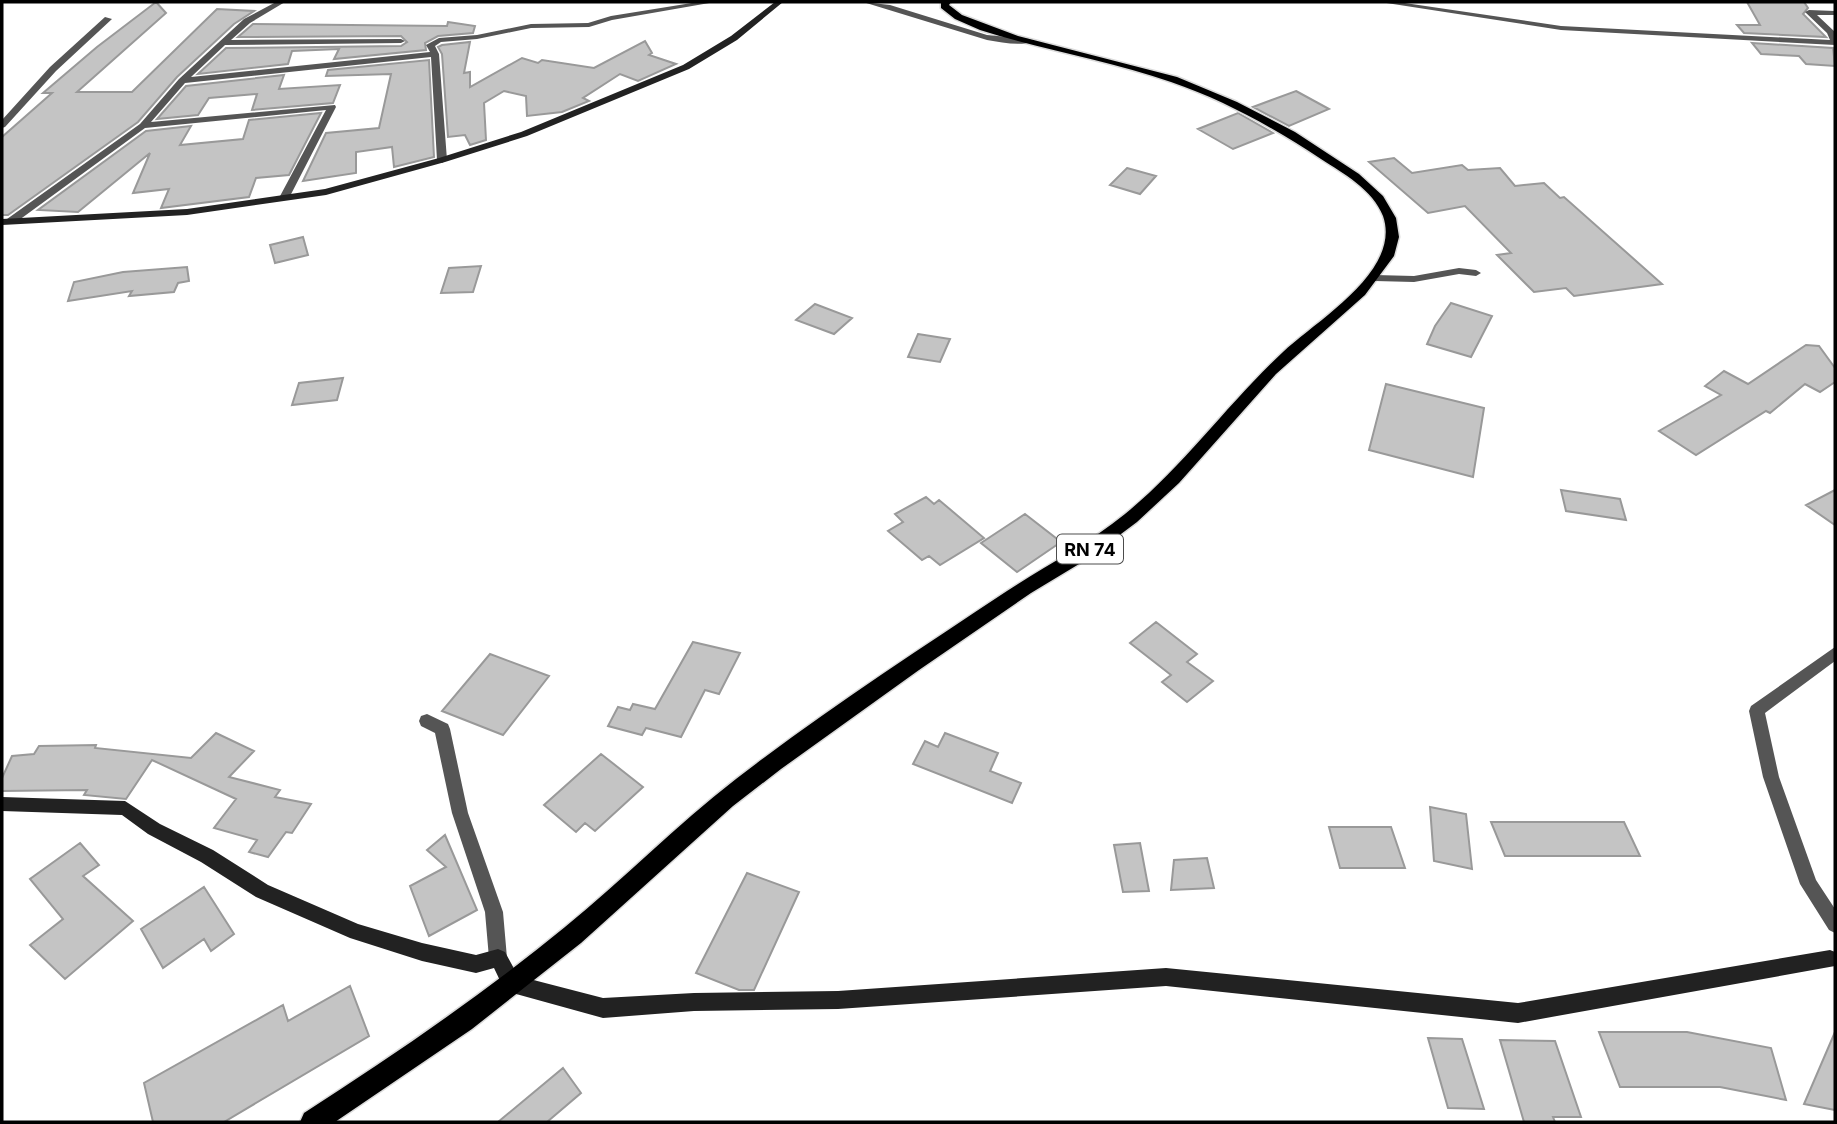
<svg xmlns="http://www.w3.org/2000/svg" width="1837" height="1124" viewBox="0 0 1837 1124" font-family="Inter,sans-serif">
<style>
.building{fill:#c4c4c4;stroke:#999;stroke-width:2}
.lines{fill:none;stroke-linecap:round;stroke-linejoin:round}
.primary-casing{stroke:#dbdbdb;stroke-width:3}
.street{fill:#555;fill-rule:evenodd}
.secondary{fill:#222;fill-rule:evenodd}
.primary{fill:#000;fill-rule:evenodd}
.labels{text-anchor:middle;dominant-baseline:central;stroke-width:6;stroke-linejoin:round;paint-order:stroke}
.shield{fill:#fff;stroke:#4c4c4c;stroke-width:2}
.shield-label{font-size:18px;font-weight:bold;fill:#000}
</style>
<rect width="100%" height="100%" fill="#fff"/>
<path class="building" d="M156,2l10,11 -89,79h55l85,-83 37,2 -20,13 -57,53 -39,45 -130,93h-6v-78l50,-44h-9l54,-46z
M1747,2h57l4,6 -5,6 23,23 -82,-4 -7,-8h23z
M448,22l27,4 -2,7 -35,3 -13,7 1,7 -92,9 5,-10 -47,2 -4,13 -90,10 28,-26 175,-2 6,-4 -6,-6 -163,1 15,-13 194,2z
M645,41l7,12 -3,2 27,9 -38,17 -18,-7 -37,24 6,3 -27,11 -35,4 -1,-20 -22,-5 -20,12 2,37 -16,5 -5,-10 -17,2 -6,-83 -4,-7 4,-2 28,-3 -6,31 6,-1v15l52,-29 16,5 4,-3 52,8z
M1752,43l81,5 2,18 -29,-2 -7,-8 -38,-2z
M429,60l5,97 -40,10 -2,-20 -36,5v21l-53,8 23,-48 53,-5 12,-54 -65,2 2,-6z
M284,75l-5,14 61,-4 -7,18 -81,7 5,-16 -48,4 -11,17 -41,4 29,-33z
M1296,91l33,18 -40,17 -36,-19z
M321,113l-32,62 -33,3 -7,19 -88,11 8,-19 -36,4 17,-40 -72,59 -40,-2 108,-79 45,-5 -11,19 63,-6 6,-19z
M1238,113l35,20 -40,16 -35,-20z
M1394,158l18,15 50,-8 6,5 32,-2 15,18 29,-3 16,15 4,-1 98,87 -88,12 -8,-8 -32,4 -37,-37 14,-2 -46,-47 -37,7 -59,-51z
M1127,168l29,8 -16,18 -30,-9z
M303,237l5,18 -33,8 -5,-18z
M481,266l-8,26 -32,1 8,-25z
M187,267l2,14 -11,2 -4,9 -45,4 3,-5 -64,10 6,-19 49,-10z
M1451,303l41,13 -21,41 -44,-13 8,-18z
M815,304l37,14 -18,16 -38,-14z
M918,334l32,5 -10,23 -32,-5z
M1806,345l13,1 16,22v14l-15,10 -15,-8 -35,29 -4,-2 -70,44 -37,-24 62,-36 -16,-9 19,-15 24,13z
M343,378l-6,22 -45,5 7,-22z
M1386,384l98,24 -11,69 -104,-27z
M1561,490l59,9 6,21 -60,-9z
M1835,490v35l-29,-20z
M926,497l8,7 5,-4 45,38 -44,27 -11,-9 -7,4 -34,-29 15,-9 -8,-8z
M1025,514l36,28 -44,30 -36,-29z
M1156,622l41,32 -10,8 26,19 -26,21 -25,-20 9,-7 -41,-32z
M693,642l47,11 -21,41 -14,-4 -24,47 -35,-9 -4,7 -34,-9 10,-19 12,3 3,-6 22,5z
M490,654l59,22 -46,59 -61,-24z
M216,733l38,18 -25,26 51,13 -5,7 36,7 -19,29 -6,-1 -18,25 -19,-5 8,-12 -43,-12 22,-29 -84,-39 -26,39 -42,-4 3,-5 -85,1v-13l10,-22 22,-2 5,-8 57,-1 -1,3 96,10z
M945,733l53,20 -8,18 31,12 -9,20 -99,-39 12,-23 13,6z
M601,754l42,33 -48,44 -10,-8 -9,9 -32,-27z
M1430,807l36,7 6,55 -38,-8z
M1491,822h133l16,34h-135z
M1329,827h62l14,41h-65z
M445,835l32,75 -48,26 -19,-50 36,-19 -19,-17z
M80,843l19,22 -16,11 50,45 -68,58 -35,-34 33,-26 -33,-40z
M1140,843l9,48 -26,1 -9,-47z
M1207,858l7,30 -43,2 3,-30z
M747,873l52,19 -45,98h-15l-43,-17z
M204,887l30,47 -23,17 -7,-12 -41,29 -22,-39z
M350,986l19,50 -145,86h-71l-9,-39 139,-78 5,16z
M1599,1032h88l84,16 15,52 -66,-13h-100z
M1835,1032v78l-31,-6z
M1428,1038l34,1 22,70 -36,-1z
M1500,1040l55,1 26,76h-28l2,5h-31z
M563,1068l18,25 -34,29h-49z"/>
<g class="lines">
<g class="primary-casing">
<path id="primary" d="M941,2h10l-2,3 13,10 56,21 159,41 60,25 58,30 64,42 24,22 13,22 3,19 -5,19 -29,39 -89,79 -97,109 -42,39 -48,36 -58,35 -112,77 -138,99 -48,37 -152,137 -109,86 -137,93h-35l4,-9c90,-58 178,-118 261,-186 58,-47 111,-102 171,-148 87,-67 179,-127 271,-188 40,-26 81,-47 118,-77 59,-48 103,-111 158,-162 34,-32 119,-81 100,-136 -10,-26 -40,-43 -62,-57 -47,-31 -97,-59 -150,-77 -63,-22 -129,-32 -191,-52l-25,-11 -14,-11z"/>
</g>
<path class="street" d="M276,2h9l-35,21 -19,17 170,-1 4,2 -4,2 -176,2 -34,32 239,-25 -4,-7 13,-7 38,-3 54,-11 57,-1 23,-7 87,-14h17l-103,18 -23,7 -58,1 -54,11 -36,3 -6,4 4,8 8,106 -5,3 -5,-3 -6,-103 -246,26 -34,39 184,-17 1,2 -48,93 -9,-2 47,-88 -181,18 -130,95h-8v-4l133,-95 39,-45 65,-60z
M863,2l27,3 97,30 42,4 4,2c-13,6 -31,1 -46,-1z
M1380,2h18l163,24 269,14 -3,-7 -22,-21 4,-2 26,1v4h-18l18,17v13l-274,-15z
M105,17l7,2 -56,52 -51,56 -3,1v-8l48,-53z
M1459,268l17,2 5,3 -5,3 -17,-2 -45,8 -39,-1 -5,-3 5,-3 39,1z
M1835,647v14l-70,52 14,64 37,103 19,29v24l-6,-3 -29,-46 -37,-107 -14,-66 2,-5z
M427,714l21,10 2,5 18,84 35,99 4,46 -2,6 -7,3 -7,-3 -2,-6 -4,-46 -33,-99 -17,-80 -14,-7 -2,-5 2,-5z"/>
<path class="secondary" d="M775,2h8l-46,38 -48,29 -162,67 -82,26 -119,33 -139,20 -185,10v-6l185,-10 138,-20 114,-31 82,-26 162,-67 48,-29z
M2,797l123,4 35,23 53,26 55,35 90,39 64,19 54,12 22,-6 7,3 13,24 85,22 91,-5 144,-2 328,-23 352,35 312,-53 5,2v14l-317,57 -352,-37 -328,23 -144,2 -91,7 -98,-27 -11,-23 -18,5 -54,-12 -72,-23 -94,-41 -55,-35 -53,-28 -26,-19 -120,-4z"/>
<use href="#primary" class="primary"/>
</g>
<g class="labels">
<rect class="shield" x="1057" y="534.5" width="66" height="29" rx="5"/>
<g class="shield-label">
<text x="1090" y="549">RN 74</text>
</g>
</g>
<rect width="1837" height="1124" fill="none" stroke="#000000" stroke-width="7"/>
</svg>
